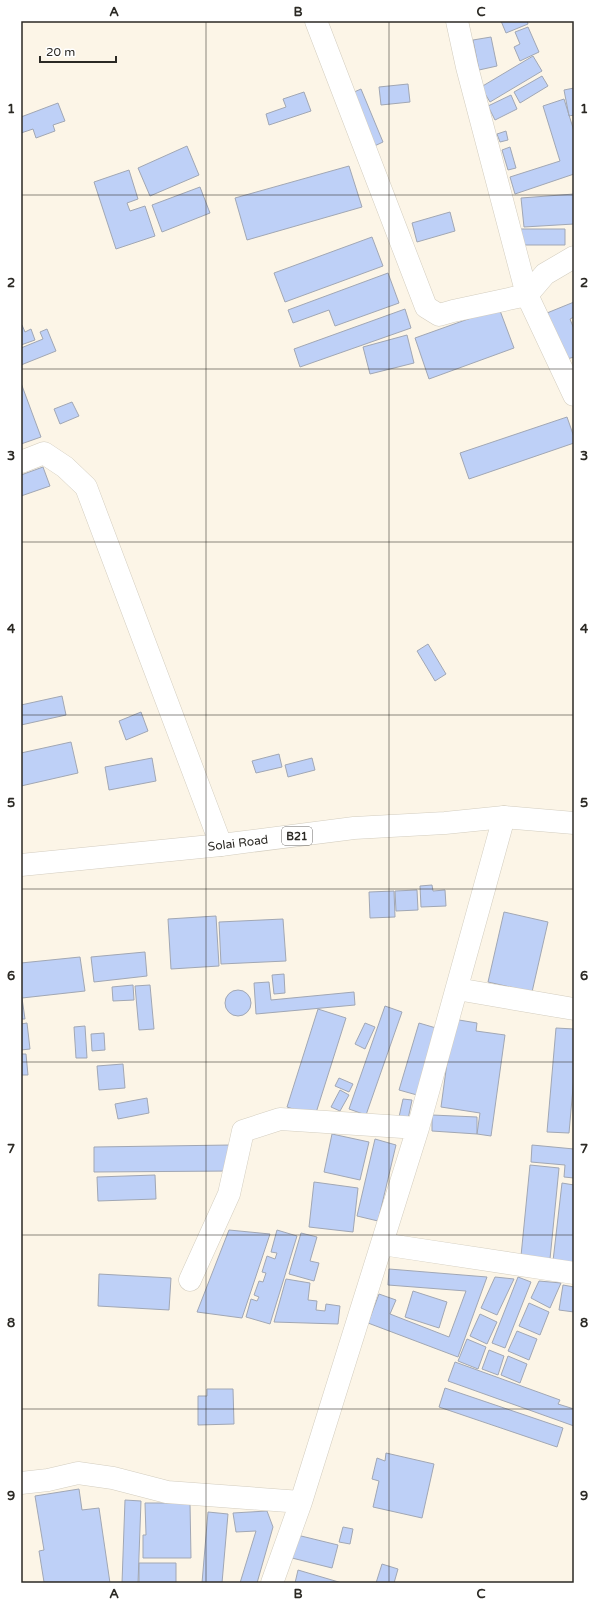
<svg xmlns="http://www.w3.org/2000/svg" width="595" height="1604" viewBox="0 0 595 1604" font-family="'Varela Round',sans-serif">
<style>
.building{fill:#bed0f7;stroke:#a1a7b4}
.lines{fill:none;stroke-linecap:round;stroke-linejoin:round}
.street-casing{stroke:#d3cdbf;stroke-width:23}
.highway-casing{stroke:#d3cdbf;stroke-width:23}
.street{stroke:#fff;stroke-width:22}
.highway{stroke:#fff;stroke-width:22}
.grid{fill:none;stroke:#2b2924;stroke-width:1;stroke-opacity:0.55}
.labels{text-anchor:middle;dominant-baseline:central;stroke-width:3;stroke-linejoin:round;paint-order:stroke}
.shield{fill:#fff;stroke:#6b6966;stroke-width:1}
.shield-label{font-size:11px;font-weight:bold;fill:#2b2924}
.street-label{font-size:12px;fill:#2b2924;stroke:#fff}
.neatline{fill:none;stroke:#2b2924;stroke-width:1.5}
.grid-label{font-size:13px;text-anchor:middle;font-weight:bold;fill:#2b2924}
</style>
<rect width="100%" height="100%" fill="#fcf5e7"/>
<path class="building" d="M501,21h26l1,3 -22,9z
M528,27l11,25 -19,9 -6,-14 6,-3 -5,-12z
M491,37l6,29 -18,4 -6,-30z
M533,56l9,15 -52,31 -9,-15z
M542,76l6,10 -28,17 -6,-11z
M408,84l2,18 -29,3 -2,-18z
M574,88v27l-5,1 -5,-26z
M361,89l22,53 -15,7 -23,-53z
M304,92l7,19 -42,14 -3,-11 20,-7 -3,-8z
M511,95l6,14 -22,11 -7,-14z
M564,99l10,32v43l-59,20 -5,-17 50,-16 -17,-55z
M58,103l7,18 -12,4 2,6 -19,7 -3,-9 -12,4v-16z
M506,131l2,9 -8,2 -3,-8z
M187,146l12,29 -49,21 -12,-28z
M510,147l6,21 -8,2 -6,-20z
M349,166l13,41 -115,33 -12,-42z
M129,170l9,29 -11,4 3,8 15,-5 10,30 -39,13 -22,-67z
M200,187l10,26 -48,19 -10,-27z
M574,194v30l-50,3 -3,-29z
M450,212l5,19 -38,11 -5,-19z
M519,229h46v16h-46z
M372,237l11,29 -98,36 -11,-29z
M388,273l11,30 -64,23 -6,-16 -36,13 -5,-13z
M574,302v15l-4,2 4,10v28l-7,2 -20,-46z
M499,308l15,40 -85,31 -14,-41z
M405,309l6,19 -111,39 -6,-18z
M22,325l3,7 6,-3 4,11 -14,5v-19z
M47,329l9,22 -35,14v-17l22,-9 -3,-7z
M407,335l7,28 -44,11 -7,-27z
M21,383l20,54 -20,7z
M72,402l7,14 -19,8 -6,-15z
M567,417l7,20v6l-105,36 -9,-26z
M43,467l7,19 -29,10v-21z
M428,644l18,30 -11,7 -18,-30z
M62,696l4,19 -45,10v-20z
M141,712l7,19 -22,9 -7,-19z
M71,742l7,31 -57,13v-33z
M279,754l3,13 -26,6 -4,-12z
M152,758l4,23 -47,9 -4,-23z
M312,758l3,12 -27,7 -3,-12z
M432,885l1,6 12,-1 1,16 -25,1 -1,-21z
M417,890l1,20 -22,1 -1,-20z
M394,891l1,26 -25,1 -1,-26z
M504,912l44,10 -16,70 -44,-10z
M216,916l3,50 -48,3 -3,-50z
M283,919l3,42 -65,3 -2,-42z
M145,952l2,24 -53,6 -3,-25z
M80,957l5,34 -63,7 3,21h-4v-56z
M284,974l1,19 -11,1 -2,-19z
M269,982l2,18 83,-8 1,13 -99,9 -2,-31z
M133,985l1,15 -21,1 -1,-14z
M150,985l4,44 -15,1 -4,-44z
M225 1003a13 13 0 1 1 26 0a13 13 0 1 1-26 0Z
M385,1006l17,6 -36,103 -17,-6z
M318,1009l28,9 -31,98 -28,-9z
M453,1019l24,4 -1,8 29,4 -14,101 -14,-2 3,-21 -39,-6z
M27,1023l3,26 -9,1v-26z
M365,1023l10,4 -10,22 -10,-5z
M419,1023l17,5 -19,67 -18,-5z
M85,1026l2,32h-11l-2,-31z
M556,1028l18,1v47l-5,57 -22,-1z
M104,1033l1,17 -13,1 -1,-17z
M21,1054h5l2,21h-7z
M123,1064l2,24 -26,2 -2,-24z
M339,1078l14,6 -4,8 -14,-6z
M340,1090l9,5 -9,16 -9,-4z
M147,1098l2,15 -31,6 -3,-15z
M403,1099l9,1 -4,19 -9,-2z
M432,1115l45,2v17l-45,-3z
M332,1134l37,8 -9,38 -36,-8z
M375,1139l21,6 -18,76 -21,-5z
M231,1145v26l-137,1v-25z
M532,1145l42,4v29l-10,-1 1,-12 -34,-3z
M530,1165l29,3 -9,91 -29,-3z
M155,1175l1,24 -58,2 -1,-24z
M314,1182l44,6 -5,44 -44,-5z
M562,1183l12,2v78l-21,-2z
M229,1230l41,4 -28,84 -45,-6z
M277,1230l20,6 -27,88 -24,-7 5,-18 6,2 2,-4 -5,-2 5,-14 4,1 3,-9 -4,-1 5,-16 8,3 2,-6 -6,-1z
M301,1233l16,4 -7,24 9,2 -5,18 -25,-7z
M389,1269l98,8 -29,80 -90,-34 11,-29 17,6 -6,14 59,23 17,-46 -78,-6z
M99,1274l72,4 -2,32 -71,-4z
M495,1277l19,2 -17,36 -16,-7z
M518,1277l13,5 -26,66 -13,-5z
M286,1279l24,4 -2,17 9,1 -1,9 9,1 1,-7 14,2 -2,18 -64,-2z
M539,1281l22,2 -11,25 -19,-10z
M563,1285l11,2v25l-15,-2z
M413,1291l34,11 -8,26 -34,-11z
M529,1303l20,9 -9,23 -21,-9z
M480,1314l17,8 -10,22 -17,-8z
M517,1331l20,8 -8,21 -21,-9z
M467,1339l19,8 -8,22 -20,-8z
M489,1350l15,6 -6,19 -16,-6z
M508,1356l19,8 -7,19 -19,-8z
M455,1362l105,38 -2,4 16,5v17l-126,-45z
M445,1388l118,40 -6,19 -118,-40z
M207,1389h26l1,35 -36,1v-29h9z
M386,1453l48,11 -12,54 -49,-11 6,-26 -7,-2 5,-21 8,3z
M79,1489l3,21 17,-2 11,75 -66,-1 -5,-31 5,-1 -9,-54z
M125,1500l16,1 -3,82h-16z
M145,1503h45l1,55h-48v-23h3z
M267,1511l6,16 -16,56h-17l16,-52 -20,1 -3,-19z
M208,1512l20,2 -6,69h-20z
M343,1527l10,2 -3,15 -11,-2z
M297,1535l41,10 -6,23 -40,-10z
M139,1563h37v20h-37z
M382,1564l16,5 -4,14h-18z
M298,1570l44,13h-47z"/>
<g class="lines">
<g class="street-casing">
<path id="street" d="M316,21l110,286 13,8 14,-4 74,-16 18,-21 29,-17
M457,21l10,46 60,228 47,100
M21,462l23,-9 21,14 21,20 135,358
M457,989l117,20
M382,1244l192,29
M190,1280l39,-86 14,-63 37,-12 138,9
M21,1483l27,-3 30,-7 35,5 54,14 134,10
M272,1583l29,-81 117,-374 86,-311"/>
</g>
<g class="highway-casing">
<path id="highway" d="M21,865l200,-20 133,-17 91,-5 59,-6 70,6"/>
</g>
<use href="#street" class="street"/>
<use href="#highway" class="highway"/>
</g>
<path class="grid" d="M206,21v1562M389,21v1562M21,195h553M21,369h553M21,542h553M21,715h553M21,889h553M21,1062h553M21,1235h553M21,1409h553"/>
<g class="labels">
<rect class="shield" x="282" y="827" width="30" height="18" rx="3"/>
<g class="shield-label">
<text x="297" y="836">B21</text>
</g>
<g class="street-label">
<text transform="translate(238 843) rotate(-7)">Solai Road</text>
</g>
</g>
<rect width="595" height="1604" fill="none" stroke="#ffffff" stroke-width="44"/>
<path d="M40 56v6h76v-6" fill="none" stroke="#2b2924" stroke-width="2"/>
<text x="46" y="56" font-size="12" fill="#2b2924" stroke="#ffffff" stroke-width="3" paint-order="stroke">20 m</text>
<rect x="22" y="22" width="551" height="1560" class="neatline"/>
<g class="grid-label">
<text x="114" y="16">A</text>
<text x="298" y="16">B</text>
<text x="481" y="16">C</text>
<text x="11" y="113">1</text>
<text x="584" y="113">1</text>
<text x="11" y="287">2</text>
<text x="584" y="287">2</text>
<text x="11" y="460">3</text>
<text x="584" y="460">3</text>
<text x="11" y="633">4</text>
<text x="584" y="633">4</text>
<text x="11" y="807">5</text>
<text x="584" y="807">5</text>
<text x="11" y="980">6</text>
<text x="584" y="980">6</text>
<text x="11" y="1153">7</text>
<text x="584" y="1153">7</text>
<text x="11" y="1327">8</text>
<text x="584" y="1327">8</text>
<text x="11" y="1500">9</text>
<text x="584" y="1500">9</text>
<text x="114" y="1598">A</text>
<text x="298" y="1598">B</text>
<text x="481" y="1598">C</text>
</g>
</svg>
